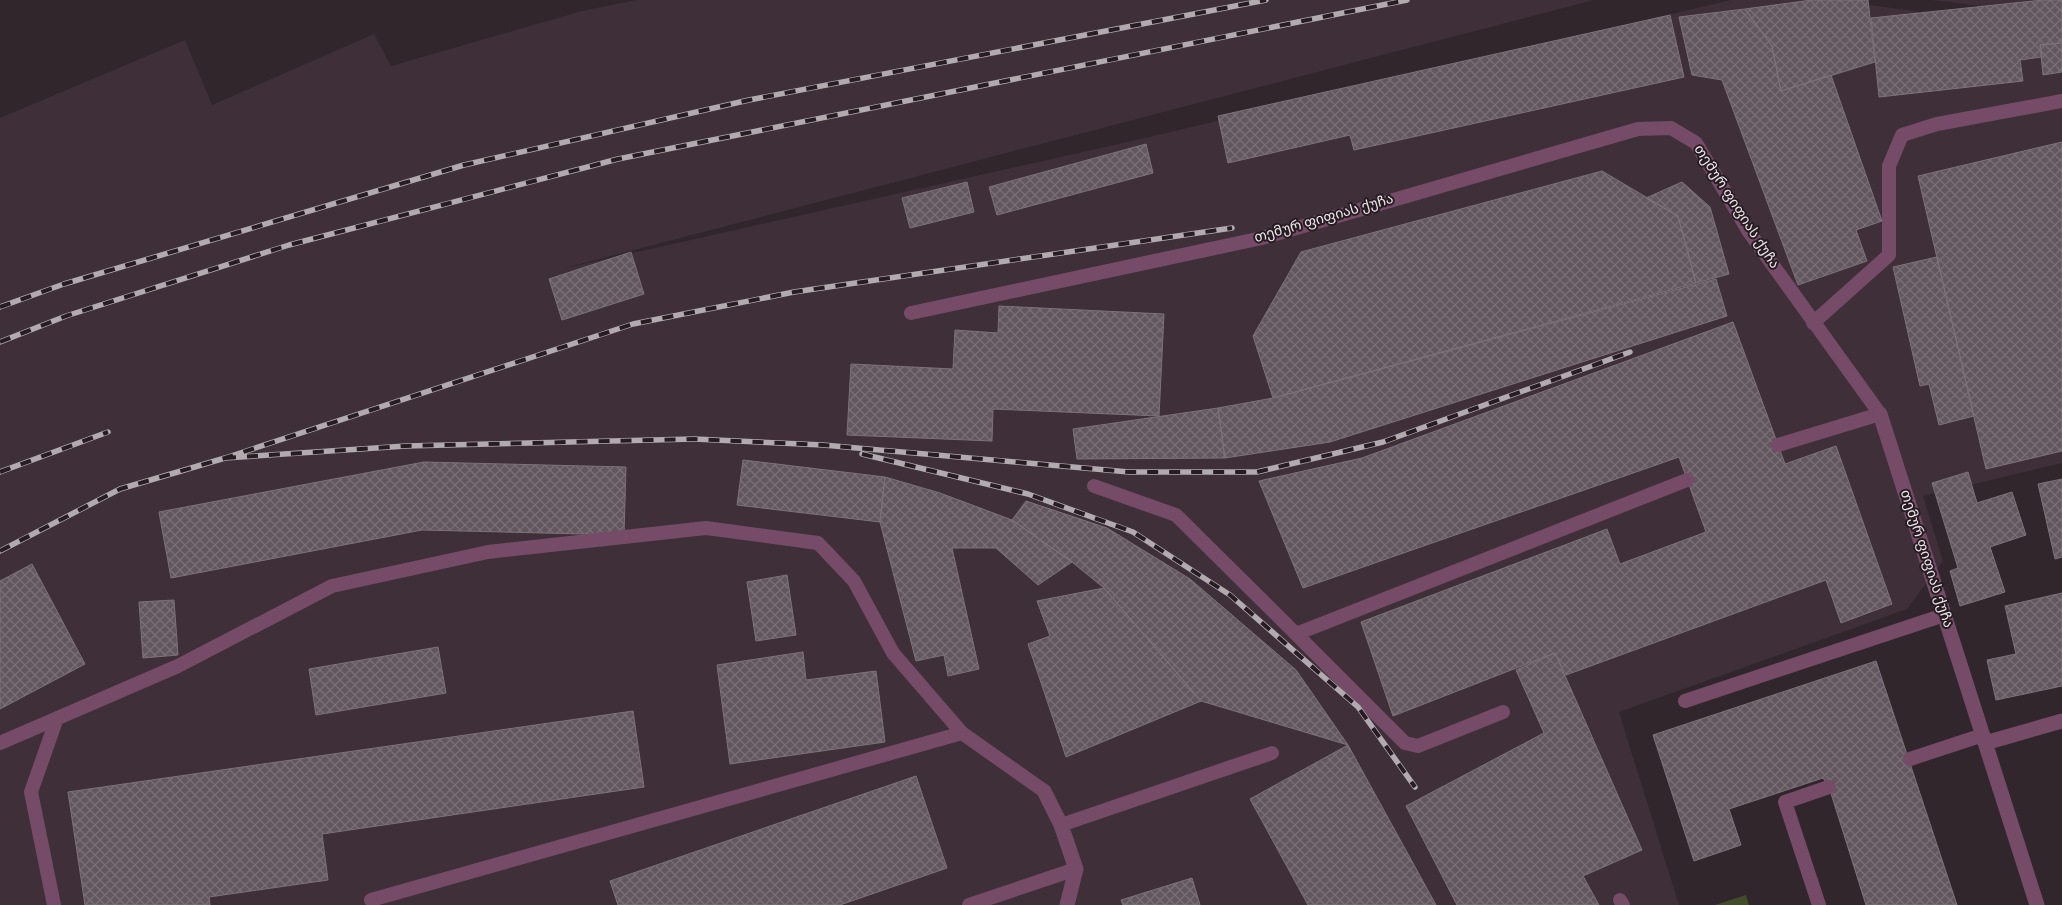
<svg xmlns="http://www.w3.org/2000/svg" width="2062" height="905" viewBox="0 0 2062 905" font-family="Overpass,'Noto Sans Georgian',sans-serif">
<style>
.built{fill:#3f2f39}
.pitch{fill:#404d28}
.building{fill:url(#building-cross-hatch);stroke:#7e727a}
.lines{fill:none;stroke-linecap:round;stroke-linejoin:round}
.lane{stroke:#754b67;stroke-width:14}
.street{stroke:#754b67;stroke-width:15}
.rail-casing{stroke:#b1aaaf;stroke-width:5.5}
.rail{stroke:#261c22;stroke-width:4;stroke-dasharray:11;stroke-linecap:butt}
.labels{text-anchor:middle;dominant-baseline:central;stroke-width:4;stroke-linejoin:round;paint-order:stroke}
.street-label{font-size:14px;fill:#ece6ea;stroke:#261c22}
</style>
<defs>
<pattern id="building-cross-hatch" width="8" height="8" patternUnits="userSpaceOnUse" patternTransform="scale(1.25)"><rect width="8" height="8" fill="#62575e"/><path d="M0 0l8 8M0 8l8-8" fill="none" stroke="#796f75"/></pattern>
</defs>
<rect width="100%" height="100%" fill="#30262c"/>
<path class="built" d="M637,0h957l-1033,269 584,-131 586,-138h104l227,32v431l-139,33 20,65 -36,48 -288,103 60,193h-1679v-787l185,-78 27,65 162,-71 17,32 191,-55z
M1932,0h130v16z"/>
<path class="pitch" d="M1746,895l3,10h-34z"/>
<path class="building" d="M1812,0h56l7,62 -94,29 -9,-45 -27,-37z
M2043,0h19v43l-22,2 2,12 -22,3 3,21 -144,16 -8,-79z
M1745,9l27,37 9,45 50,-16 51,146 -26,9 11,31 -69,24 -76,-205 -30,-5 -13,-58z
M1670,15l14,62 -330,73 -4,-15 -122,28 -10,-47z
M2062,43v29l-19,3 -3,-30z
M2062,142v309l-76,18 -68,-293z
M1146,144l7,29 -156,42 -8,-28z
M1602,171l76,45 18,67 -423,115 -20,-62 48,-84z
M967,182l7,30 -64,16 -8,-30z
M1682,182l28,25 19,67 -33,9 -18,-67 -32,-18z
M631,252l13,42 -82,26 -13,-41z
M1937,257l37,159 -35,9 -10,-41 -9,2 -27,-119z
M1716,279l11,37 -397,126 -105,16 -7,-50 55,-10z
M999,306l165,8 -5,102 -166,-7 -1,32 -145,-6 4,-71 102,5 2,-39 43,3z
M1733,322l52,142 51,-18 56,158 -51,19 -15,-43 -260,95 -11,-22 -162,63 -32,-94 246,-93 13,35 86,-32 -27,-75 -376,131 -44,-107 103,-23z
M1218,408l7,50 -148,1 -4,-30z
M743,460l142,17 -5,45 -143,-17z
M424,462l202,5 -2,68 -202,-5 -251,48 -12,-66z
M1968,472l9,31 35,-11 14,43 -36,12 15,45 -45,14 -10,-35 8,-3 -26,-85z
M885,477l55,16 72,27 60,42 -34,23 -42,-37h-44l27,121 -31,7 -4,-21 -28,6 -36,-139z
M2062,479v78l-7,2 -17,-75z
M1026,501l81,27 83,51 106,91 52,75 -147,-44 -97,-113 -32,-26 -60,-42z
M32,564l53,100 -85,45v-128z
M787,575l9,60 -40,6 -9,-59z
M1104,588l97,113 -135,56 -38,-113 22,-8 -13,-35z
M2062,593v93l-66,14 -9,-40 29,-6 -11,-48z
M174,600l4,55 -35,3 -4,-56z
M438,647l8,46 -130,22 -7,-46z
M803,652l3,28 70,-9 9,71 -155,22 -13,-99z
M1555,653l87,197 -59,26 16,29h-142l-51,-99 138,-73 -28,-63z
M1876,661l81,244h-91l-37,-118 -6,-9 -94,31 12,36 -47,16 -41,-126z
M633,711l11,76 -322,47 6,46 -119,17 1,8h-125l-17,-113z
M1348,745l88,160h-128l-58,-106z
M916,776l31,92 -107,37h-222l-8,-24z
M1192,878l8,27h-77l-2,-5z"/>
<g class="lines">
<path class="lane" d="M911,313l351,-75 376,-109 33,-1 25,15 53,89 131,182 -102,31
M1813,323l76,-68v-89l13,-31 35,-11 125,-23
M1094,486l82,29 120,119 391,-154
M1296,634l109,109 13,3 85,-34
M1685,701l259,-86
M0,743l178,-77 154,-80 156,-34 218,-24 112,15 36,38 39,72 69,80 82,58
M1910,759l73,-24
M1061,825l211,-72
M371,900l591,-167
M1620,900l3,5
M54,905l-23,-113 26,-74
M969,905l107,-36
M1819,905l-34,-103 44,-15"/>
<path class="street" d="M1880,414l157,491
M1985,743l77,-22
M1044,791l17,34 15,44 -9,36"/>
<g class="rail-casing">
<path id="rail" d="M0,307l64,-23 400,-119 285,-65 517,-100
M0,342l66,-26 223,-71 329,-86 789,-159
M862,454l166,40 105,38 97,63 128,112 57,80
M225,458l181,-12 288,-7 129,6 306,27h128l126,-30 247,-90
M0,472l108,-40
M0,551l120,-62 105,-31 408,-134 161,-32 438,-64"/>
</g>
<use href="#rail" class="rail"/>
</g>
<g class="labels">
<g class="street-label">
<text transform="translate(1736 207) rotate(57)">თემურ ფიფიას ქუჩა</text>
<text transform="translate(1324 219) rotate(-16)">თემურ ფიფიას ქუჩა</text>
<text transform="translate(1926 559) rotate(72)">თემურ ფიფიას ქუჩა</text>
</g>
</g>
</svg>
